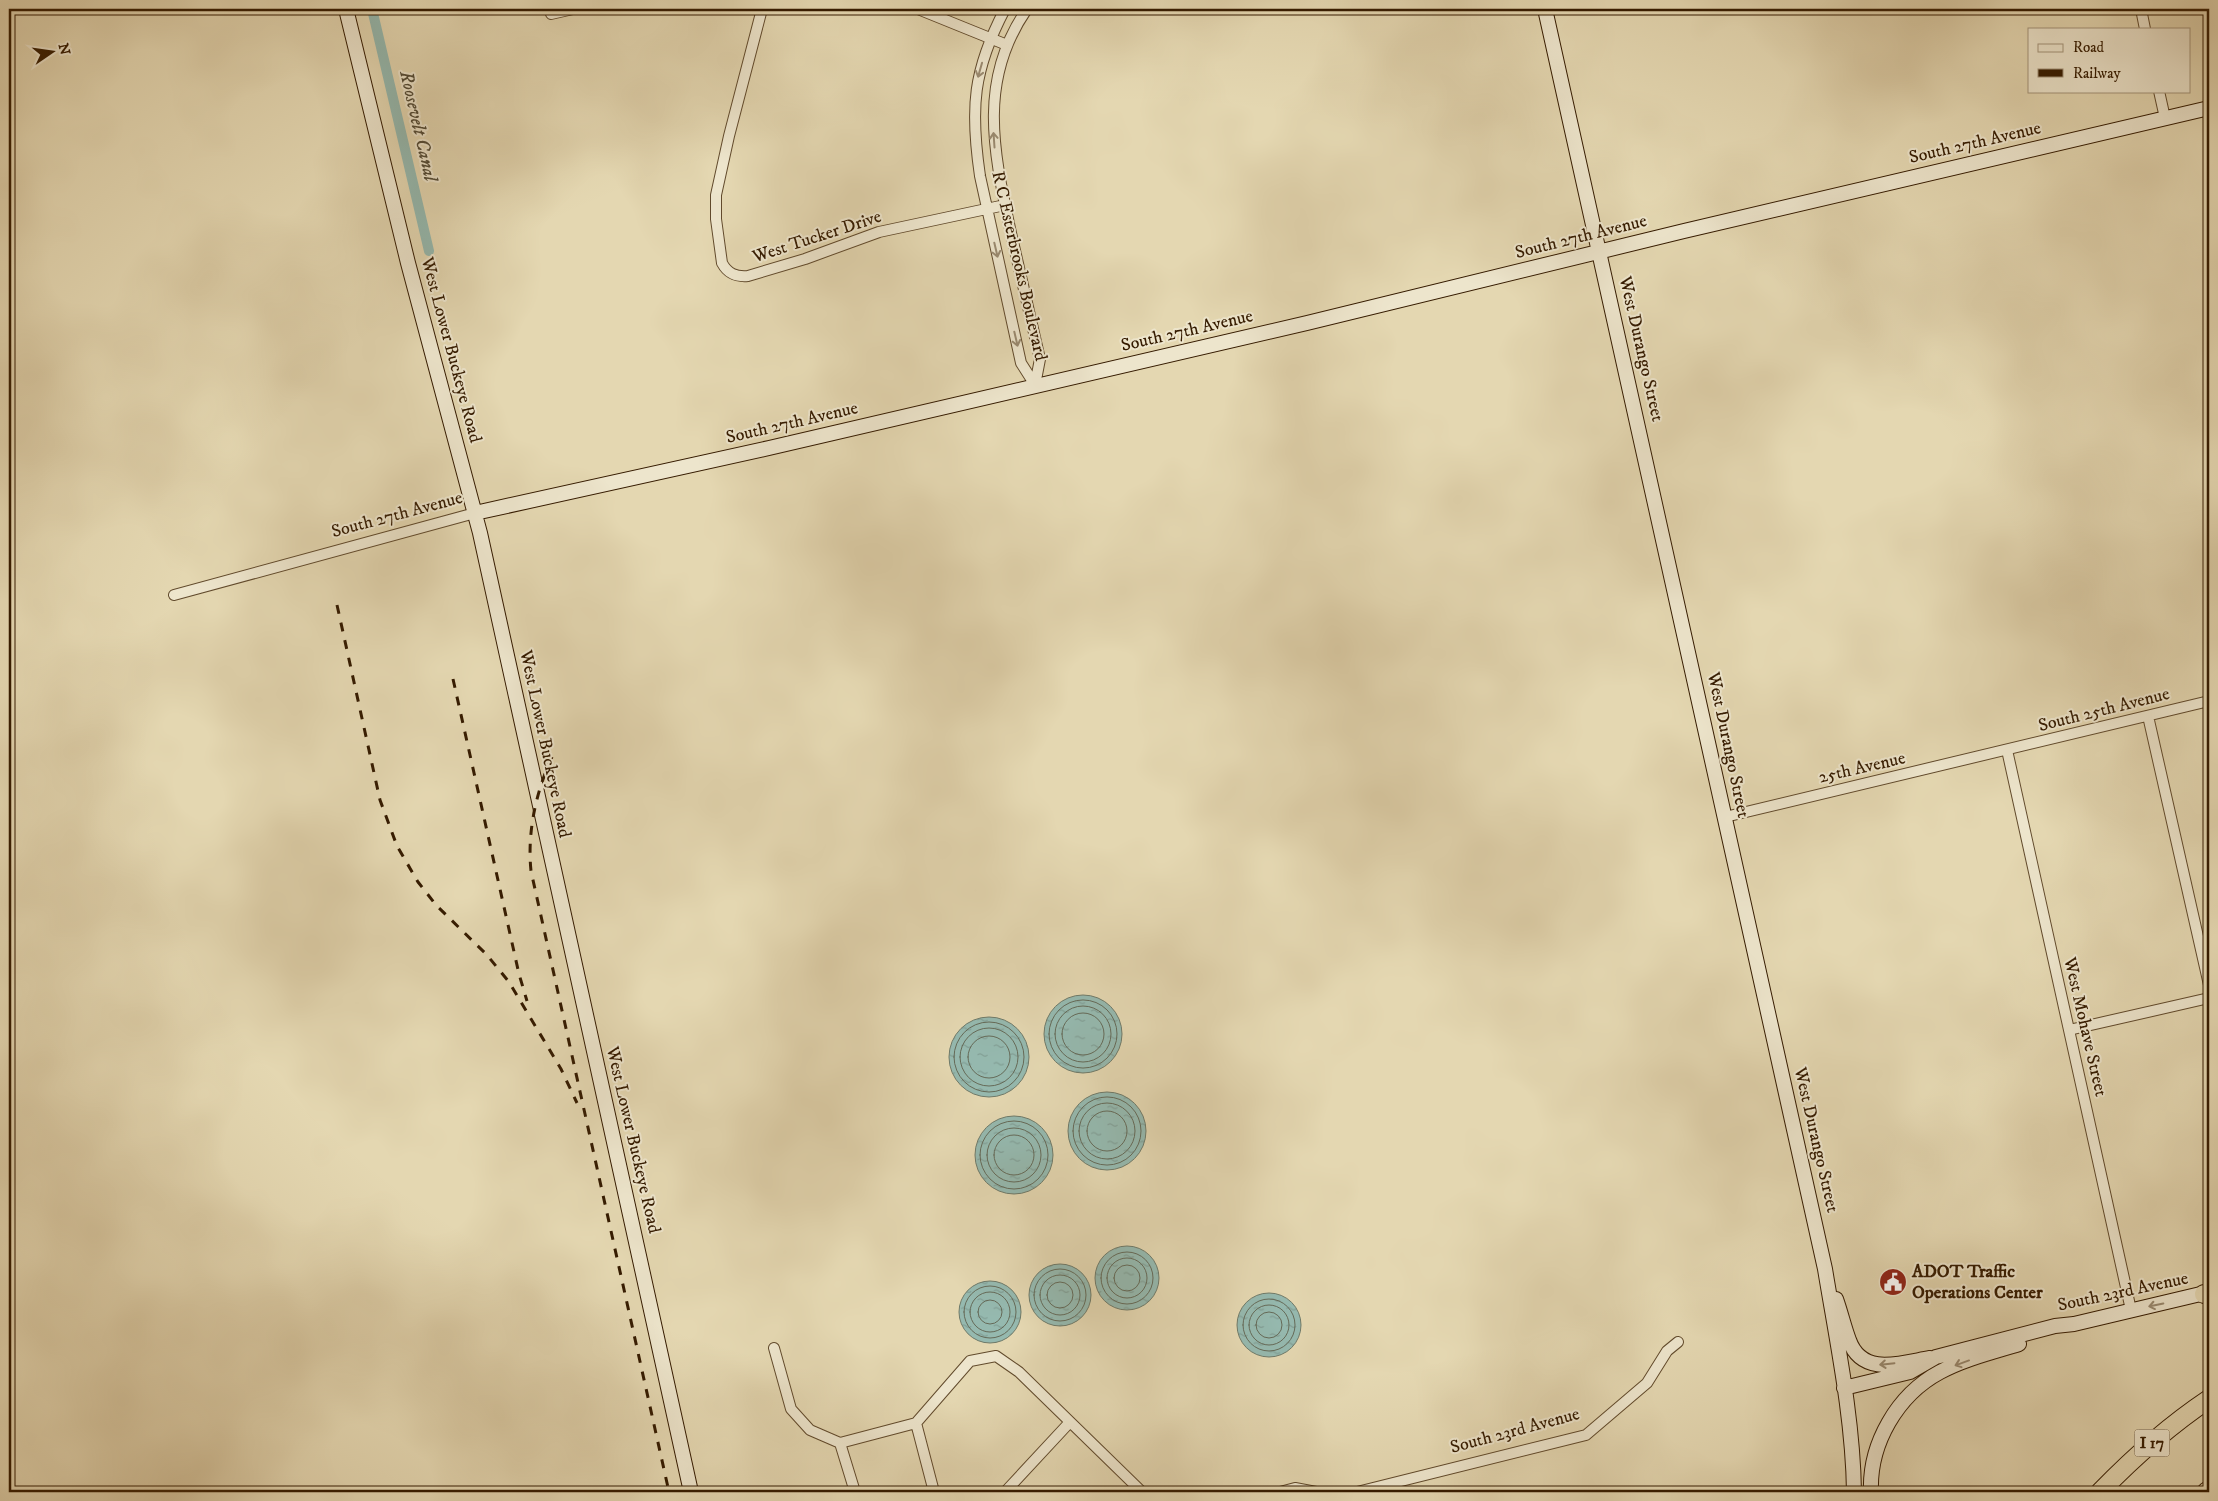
<svg xmlns="http://www.w3.org/2000/svg" width="2218" height="1501" viewBox="0 0 2218 1501" font-family="'IM FELL DW Pica',serif">
<style>
.water{fill:url(#water-ripples);stroke:#6f7a69}
.lines{fill:none;stroke-linecap:round;stroke-linejoin:round}
.shore{stroke:#656a58;stroke-width:1}
.canal{stroke:#95b9af;stroke-width:10}
.street-casing{stroke:#614a2c;stroke-width:12}
.secondary-casing{stroke:#351b00;stroke-width:16}
.highway-casing{stroke:#351b00;stroke-width:20}
.street{stroke:#ede5cc;stroke-width:10}
.secondary{stroke:#ede5cc;stroke-width:14}
.highway{stroke:#e4d7b1;stroke-width:18}
.rail{stroke:#351b00;stroke-width:3;stroke-dasharray:9 9;stroke-linecap:butt}
.oneway{stroke:#9a8a70}
.labels{text-anchor:middle;dominant-baseline:central;stroke-width:4;stroke-linejoin:round;paint-order:stroke}
.shield{fill:#ede5cc;stroke:#6c583d;stroke-width:1}
.shield-label{font-size:16px;font-weight:bold;fill:#351b00}
.street-label{font-size:18px;fill:#351b00;stroke:#ede5cc}
.poi-label{font-size:18px;font-weight:bold;fill:#351b00;stroke:#ede5cc;text-anchor:start}
.water-label{font-size:19px;font-style:italic;fill:#524a35;stroke:#ede5cc}
</style>
<defs>
<pattern id="water-ripples" width="26" height="14" patternUnits="userSpaceOnUse" patternTransform="scale(1.25)"><rect width="26" height="14" fill="#95b9af"/><path d="M2 4q2-2 4 0t4 0M15 11q2-2 4 0t4 0" fill="none" stroke="#819e95"/></pattern>
</defs>
<rect width="100%" height="100%" fill="#e4d7b1"/>
<filter id="stains"><feTurbulence type="fractalNoise" baseFrequency=".004" numOctaves="4"/><feColorMatrix values="0 0 0 0 .2 0 0 0 0 .09 0 0 0 0 .02 0 0 0 .5 -.17"/></filter>
<radialGradient id="worn" r=".72"><stop offset=".6" stop-color="#630" stop-opacity="0"/><stop offset="1" stop-color="#630" stop-opacity=".3"/></radialGradient>
<path class="water" d="M1044 1034a39 39 0 1 1 78 0a39 39 0 1 1-78 0Z
M949 1057a40 40 0 1 1 80 0a40 40 0 1 1-80 0Z
M1068 1131a39 39 0 1 1 78 0a39 39 0 1 1-78 0Z
M975 1155a39 39 0 1 1 78 0a39 39 0 1 1-78 0Z
M1095 1278a32 32 0 1 1 64 0a32 32 0 1 1-64 0Z
M1029 1295a31 31 0 1 1 62 0a31 31 0 1 1-62 0Z
M959 1312a31 31 0 1 1 62 0a31 31 0 1 1-62 0Z
M1237 1325a32 32 0 1 1 64 0a32 32 0 1 1-64 0Z"/>
<g class="lines">
<path class="shore" d="M1049 1034a34 34 0 1 1 68 0a34 34 0 1 1-68 0Z
M1055 1034a28 28 0 1 1 56 0a28 28 0 1 1-56 0Z
M1062 1034a21 21 0 1 1 42 0a21 21 0 1 1-42 0Z
M954 1057a35 35 0 1 1 70 0a35 35 0 1 1-70 0Z
M960 1057a29 29 0 1 1 58 0a29 29 0 1 1-58 0Z
M968 1057a21 21 0 1 1 42 0a21 21 0 1 1-42 0Z
M1073 1131a34 34 0 1 1 68 0a34 34 0 1 1-68 0Z
M1079 1131a28 28 0 1 1 56 0a28 28 0 1 1-56 0Z
M1087 1131a20 20 0 1 1 40 0a20 20 0 1 1-40 0Z
M980 1155a34 34 0 1 1 68 0a34 34 0 1 1-68 0Z
M987 1155a27 27 0 1 1 54 0a27 27 0 1 1-54 0Z
M994 1155a20 20 0 1 1 40 0a20 20 0 1 1-40 0Z
M1101 1278a26 26 0 1 1 52 0a26 26 0 1 1-52 0Z
M1107 1278a20 20 0 1 1 40 0a20 20 0 1 1-40 0Z
M1114 1278a13 13 0 1 1 26 0a13 13 0 1 1-26 0Z
M1034 1295a26 26 0 1 1 52 0a26 26 0 1 1-52 0Z
M1040 1295a20 20 0 1 1 40 0a20 20 0 1 1-40 0Z
M1047 1295a13 13 0 1 1 26 0a13 13 0 1 1-26 0Z
M964 1312a26 26 0 1 1 52 0a26 26 0 1 1-52 0Z
M970 1312a20 20 0 1 1 40 0a20 20 0 1 1-40 0Z
M1243 1325a26 26 0 1 1 52 0a26 26 0 1 1-52 0Z
M978 1312a12 12 0 1 1 24 0a12 12 0 1 1-24 0Z
M1249 1325a20 20 0 1 1 40 0a20 20 0 1 1-40 0Z
M1256 1325a13 13 0 1 1 26 0a13 13 0 1 1-26 0Z"/>
<path class="canal" d="M372,9l57,242"/>
<g class="street-casing">
<path id="street" d="M762,9l-33,127 -13,59v24l6,44c6,11 14,14 26,13l57,-17 74,-27 126,-27
M918,9l89,36
M1005,9c-32,61 -35,99 -25,167l41,187 14,22
M1027,9c-50,72 -33,144 -16,224 10,42 19,84 29,126l-5,26
M2141,9l4,20
M551,14l22,-5
M2159,91l6,27
M174,595l301,-82
M2148,716l61,269
M2007,750l124,560
M1725,817l484,-116
M2069,1030l140,-32
M774,1348l17,61 19,21 30,13 76,-20 54,-62 26,-5 23,16 123,120
M916,1423l18,69
M840,1443l15,49
M1005,1492l65,-70
M1280,1492l15,-4 21,4
M1357,1492l229,-57 61,-52 20,-32 11,-9"/>
</g>
<g class="secondary-casing">
<path id="secondary" d="M346,9l62,254 72,270 211,959
M1545,9l280,1260c12,73 28,149 29,223
M475,513l294,-65 538,-125 377,-92 525,-123
M1836,1299c5,14 8,28 13,41 13,37 52,23 81,18
M1844,1388l66,-16 26,-15 119,-31 19,-2 135,-32
M1871,1492c-2,-48 26,-97 69,-120 24,-13 53,-20 79,-28"/>
</g>
<g class="highway-casing">
<path id="highway" d="M2204,1294l5,1
M2100,1492c33,-34 70,-67 109,-93
M2206,1492l3,-2"/>
</g>
<use href="#street" class="street"/>
<use href="#secondary" class="secondary"/>
<use href="#highway" class="highway"/>
<path class="rail" d="M337,605l43,195 17,46 21,36 18,23 51,50 22,27 52,87 16,34
M453,679l66,295 8,27
M552,757c-16,35 -25,75 -21,114l138,621"/>
</g>
<defs><path id="oneway-shaft" d="M-6 0H5M1.5-3L5.5 0L1.5 3" fill="none" stroke-width="1.6" stroke-linecap="round" stroke-linejoin="round" transform="scale(1.25)"/></defs>
<g class="oneway">
<use href="#oneway-shaft" transform="translate(980 70) rotate(106)"/>
<use href="#oneway-shaft" transform="translate(994 140) rotate(-94)"/>
<use href="#oneway-shaft" transform="translate(996 250) rotate(77)"/>
<use href="#oneway-shaft" transform="translate(1016 339) rotate(77)"/>
<use href="#oneway-shaft" transform="translate(2156 1305) rotate(168)"/>
<use href="#oneway-shaft" transform="translate(1962 1363) rotate(160)"/>
<use href="#oneway-shaft" transform="translate(1887 1364) rotate(174)"/>
</g>
<defs>
<g id="civic-disc" transform="scale(1.4375)"><circle r="9.5" fill="#8f2418" stroke="#ede5cc"/><path d="M-.6-6.5H3V-4.5H.6V-3L4-1V1h2V6H-6V1h2V-1L-.6-3ZM-1.2 2.5V6h2.4V2.5Z" fill="#fff"/></g>
</defs>
<g fill-rule="evenodd">
<use href="#civic-disc" x="1893" y="1282"/>
</g>
<g class="labels">
<rect class="shield" x="2134.5" y="1429.5" width="35" height="27" rx="4"/>
<g class="shield-label">
<text x="2152" y="1443">I 17</text>
</g>
<g class="street-label">
<text transform="translate(1975 143) rotate(-13)">South 27th Avenue</text>
<text transform="translate(817 237) rotate(-18)">West Tucker Drive</text>
<text transform="translate(1581 237) rotate(-14)">South 27th Avenue</text>
<text transform="translate(1019 266) rotate(77)">R C Esterbrooks Boulevard</text>
<text transform="translate(1187 331) rotate(-13)">South 27th Avenue</text>
<text transform="translate(1641 349) rotate(77)">West Durango Street</text>
<text transform="translate(451 350) rotate(75)">West Lower Buckeye Road</text>
<text transform="translate(792 423) rotate(-13)">South 27th Avenue</text>
<text transform="translate(397 515) rotate(-15)">South 27th Avenue</text>
<text transform="translate(2104 710) rotate(-14)">South 25th Avenue</text>
<text transform="translate(545 744) rotate(78)">West Lower Buckeye Road</text>
<text transform="translate(1728 745) rotate(78)">West Durango Street</text>
<text transform="translate(1862 768) rotate(-13)">25th Avenue</text>
<text transform="translate(2085 1027) rotate(77)">West Mohave Street</text>
<text transform="translate(633 1140) rotate(77)">West Lower Buckeye Road</text>
<text transform="translate(1816 1140) rotate(77)">West Durango Street</text>
<text transform="translate(2123 1292) rotate(-12)">South 23rd Avenue</text>
<text transform="translate(1515 1431) rotate(-15)">South 23rd Avenue</text>
</g>
<g class="poi-label">
<text x="1912" y="1272">ADOT Traffic<tspan x="1912" dy="21">Operations Center</tspan></text>
</g>
<g class="water-label">
<text transform="translate(418 126) rotate(77)">Roosevelt Canal</text>
</g>
</g>
<rect width="2218" height="1501" fill="none" stroke="#e4d7b1" stroke-width="30"/>
<rect x="10" y="10" width="2198" height="1481" fill="none" stroke="#351b00" stroke-width="2.5"/>
<rect x="15" y="15" width="2188" height="1471" fill="none" stroke="#351b00"/>
<rect x="2028" y="28" width="162" height="65" fill="#ede5cc" stroke="#a3947a"/>
<rect x="2038" y="44" width="25" height="8" fill="#ede5cc" stroke="#a3947a"/>
<text x="2073" y="52" font-size="15" fill="#351b00">Road</text>
<rect x="2038" y="69" width="25" height="8" fill="#351b00" stroke="#a3947a"/>
<text x="2073" y="78" font-size="15" fill="#351b00">Railway</text>
<g transform="translate(52 52) rotate(77)" stroke="#ede5cc" stroke-width="4" paint-order="stroke">
<path d="M0-4L9 19L0 12L-9 19Z" fill="#351b00"/>
<text y="-8" font-size="14" font-weight="bold" text-anchor="middle" fill="#351b00">N</text>
</g>
<rect width="100%" height="100%" filter="url(#stains)"/>
<rect width="100%" height="100%" fill="url(#worn)"/>
</svg>
